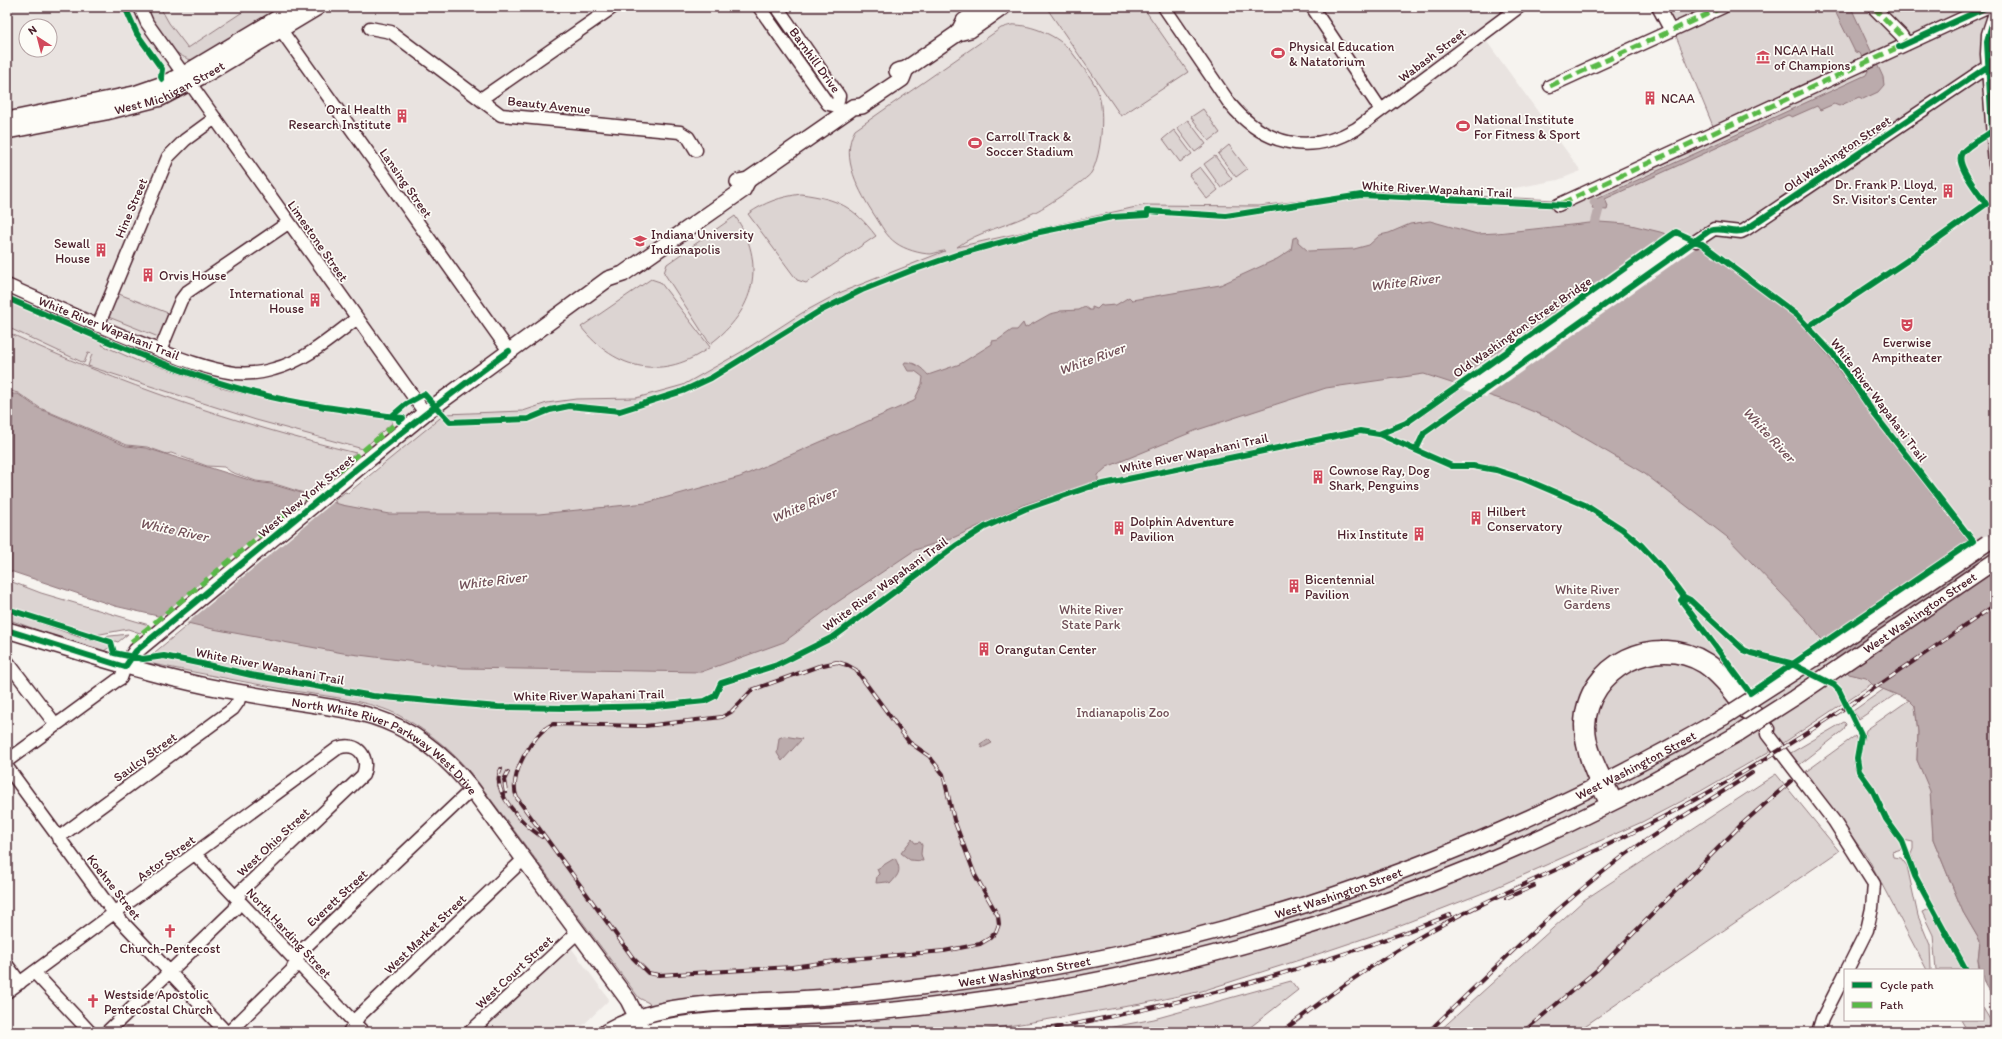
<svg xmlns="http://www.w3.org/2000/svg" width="2002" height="1039" viewBox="0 0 2002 1039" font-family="Itim,sans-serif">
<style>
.built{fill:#e9e3e0;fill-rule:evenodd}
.green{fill:#dcd4d2;stroke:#937a7e}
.water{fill:#bbabac;stroke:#8e7378}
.pier{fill:#f6f3ef}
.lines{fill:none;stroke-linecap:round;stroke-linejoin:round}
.canal{stroke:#bbabac;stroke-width:9}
.minor-casing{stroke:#4a1f2b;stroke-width:15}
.major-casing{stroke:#4a1f2b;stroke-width:18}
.minor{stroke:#fdfcf7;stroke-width:12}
.major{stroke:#fdfcf7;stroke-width:15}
.rail-casing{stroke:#4a1f2b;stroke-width:4}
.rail{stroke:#fdfcf7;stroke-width:2.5;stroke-dasharray:8;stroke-linecap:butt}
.major-bridge-casing{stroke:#4a1f2b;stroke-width:18;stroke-linecap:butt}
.major-bridge{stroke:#fdfcf7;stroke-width:15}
.quiet{stroke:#58b947;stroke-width:5;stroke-dasharray:10 5;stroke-linecap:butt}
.cycleway-casing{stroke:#fdfcf7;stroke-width:8}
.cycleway{stroke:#00873e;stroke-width:6}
.labels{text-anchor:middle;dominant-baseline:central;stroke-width:3.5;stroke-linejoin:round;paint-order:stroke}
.poi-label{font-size:13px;fill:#4a1f2b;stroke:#fdfcf7;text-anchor:start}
.street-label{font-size:13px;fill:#4a1f2b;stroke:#fdfcf7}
.park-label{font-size:13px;fill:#6e4c55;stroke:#fdfcf7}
.water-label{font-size:14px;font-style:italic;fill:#725058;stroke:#fdfcf7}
</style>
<rect width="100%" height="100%" fill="#f6f3ef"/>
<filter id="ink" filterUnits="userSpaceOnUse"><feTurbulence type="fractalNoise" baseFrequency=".025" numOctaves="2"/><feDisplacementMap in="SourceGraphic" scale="8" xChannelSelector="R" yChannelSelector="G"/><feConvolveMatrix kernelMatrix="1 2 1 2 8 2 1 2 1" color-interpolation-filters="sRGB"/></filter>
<g filter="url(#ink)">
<path class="built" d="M7,7h1516l-41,28 99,136 -23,9 -183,34 -850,268 -249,-25 -269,-102zM26,26h24v24h-24z
M568,948l4,1 37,50 -2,3 -31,30h-98z"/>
<path class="green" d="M145,7h15l9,16 19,25 62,-41h36l-88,54c-25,-1 -44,-33 -53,-54z
M1046,7h97l45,65 -67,44z
M1664,7h331v594l-213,143 -81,47 -59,31 -154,69 -108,42 -65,22 -113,36 -61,13 -169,28h-313l-10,-29 -10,-5 -161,-216c-22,-28 -46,-49 -78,-66 -27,-15 -75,-20 -106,-25 -50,-9 -101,-19 -151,-29l193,-160 -2,-1 11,-9 3,1 97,-79 78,-3 24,-8 29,-4 60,-1 47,-13 60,-34 59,-38 37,-20 106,-42c-4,0 -9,2 -14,3 -11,0 -27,-5 -35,-11 -10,-7 -15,-18 -21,-27 -15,-23 -36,-59 -20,-86l146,-102c5,-1 10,-4 15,-3 20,1 46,13 58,30 7,10 16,21 22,32 10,18 6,69 -5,86 -3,6 -46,34 -54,38 -23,13 -61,21 -80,36l188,-42 114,1 120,-15 176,9 158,-74z
M1203,109l17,24 -11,8 -18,-24z
M1188,120l18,24 -11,8 -18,-24z
M1174,130l18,24 -12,8 -17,-23z
M1229,145l18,24 -11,8 -18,-23z
M1215,156l17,23 -11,9 -17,-24z
M1200,167l18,23 -11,9 -18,-24z
M801,194c37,5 52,12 75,42l-70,47 -9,-3 -49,-66c17,-12 32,-17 53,-20z
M735,216c32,47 20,95 -25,128l-46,-71 3,-9z
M651,279l9,3 50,65c-46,34 -94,24 -129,-20z
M116,294h3l49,19 -7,25 -55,-22z
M7,300l96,43 -1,2 40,18 2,-2 81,28 46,11 121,20v3l-29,26 -107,-29 -168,-54 4,-12 -4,-1 -4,10 -77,-36z
M7,332c112,52 230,92 349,121l-49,41 -35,-11 -16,-2 -25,-9 -7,-5 -17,-1 -36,-13 -4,1 -20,-7 -20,-2 -87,-37 -22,-15 -11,-3z
M7,580l34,13 108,32 -9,8 -12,-4 -33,6 -88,-29z
M7,611l72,26 31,7v3l-9,6 -94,-34z
M128,634l-10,8 -16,-5z
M1884,689l12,5 -37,25 -6,-8z
M1909,700l6,6 3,26 -1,28 14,31 2,48 30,73 17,29 -2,19 1,10h-11l-48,-89 -9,-27 2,-5v-7l-10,-2 -16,-23 -16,-32 -11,-14 -1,-14h1l6,-27z
M1844,722l2,2 -2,6 -46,36 -9,-12z
M1855,736l3,8 -4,18 1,7 12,17 21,42 12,15 1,6 -9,3 1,5 8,1 6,8 11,50 12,29 1,25h-4l-59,-112 -64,-85z
M1776,774l63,77 -263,181h-138l146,-132z
M1930,909l32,61h-26l-3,-35 -11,-23z
M1291,981l7,9 -54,42h-157l67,-13z
M1983,1008l12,20v4h-27l-7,-12h22z"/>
<path class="water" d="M1833,7h18l3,7 29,63 1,8 -6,7 -15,7 -4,-2 -20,9 -5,-2 -14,6 -3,-4 -25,11 -4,-2 -183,84 3,7 -1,4 -15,-1 2,-9 272,-125 2,-4 -8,-18 -5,-1z
M1430,221l47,13 20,-1 102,-11 28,2 33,8 39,13 73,53 25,22 30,34 55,76 113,146v421c-8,-9 -12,-15 -12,-27h-3l-2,-10 2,-19 -17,-29 -30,-73 -3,-48 -13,-31 1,-28 -3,-26 -6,-6 -36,-15 -7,-7 -17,-4 -44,-56 -78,-81 -82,-63 -94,-55 -36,-15 -91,-30 -98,14 -129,42 -90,37 -9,8v6l-75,24 -68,32 -40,13 -79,53 -52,39 -83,30 -238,-4 -120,-15 -130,-24 -98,-23 -108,-36v-179l6,3h5l20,14 88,38 20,2 110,34 15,2 71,21 47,9h150l107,-11 94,-26 174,-76 8,-17 1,-7 -8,-6h-7l-4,-7 1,-2c10,0 17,6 23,13l32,-11 32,-20v-3l6,-1 14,-10h5l6,-7 2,5 25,-14 9,-2 1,-1 19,-1 6,-3 4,3h3v-3l5,2 4,-4 2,1 13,-1 13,-8 3,3 88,-15 57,-26 14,-9 2,-12 5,-1v5l10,9 46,-2 15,-4 11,-10 9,-2 21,-9z
M784,736l18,3 -20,22 -5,-8 2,-15z
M988,739l4,4 -10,5 -2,-4z
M912,839l3,4 5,-1 2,3 -1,9 2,7 -13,-1 -9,-7z
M895,858c7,13 4,16 -5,26l-3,-2 -11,1 1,-7 2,-2 -2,-5z"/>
<path class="pier" d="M1667,233l34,11 -215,153 -35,-12z
M308,493l27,8 -149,123 -27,-6z"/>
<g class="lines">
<path class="canal" d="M1590,233l5,-9 5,-19 -6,-3"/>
<g class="minor-casing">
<path id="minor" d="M140,7l7,16 278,390
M759,7l69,97 9,2 6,8
M777,7l62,89 -2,10
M1164,7l66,97c34,41 79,52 126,25l163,-122
M1312,7l69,103
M1658,7l13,24
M1873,7l28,28 6,9
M1995,13l-7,21 -1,20 8,111
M370,28l21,4 110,83 179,17 8,5 8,13
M281,30l228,321
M1550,86l173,-79
M481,99l132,-92
M1558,205l429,-198
M1696,241l18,-12 27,3 4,-2 242,-163
M7,285c46,21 92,42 139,60 28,11 59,24 89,28 13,1 27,0 39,-4 31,-8 57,-31 82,-50
M98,326l70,-169 17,-17 30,-22
M160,351l21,-51 6,-8 101,-69
M7,661l49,64
M7,761l109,-80 5,-3 4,-11
M7,767l107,146 112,119
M1616,801c-10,-23 -27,-49 -27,-75 2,-54 66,-88 113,-60 17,11 31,31 44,47
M1607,805c-13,-25 -26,-51 -26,-80 1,-65 75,-98 127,-65 25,16 42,46 60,69l-1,5 67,87 40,63 -2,24 -5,22 -20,40
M58,838l175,-129 5,-7 3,-9
M195,854l168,178
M7,965l13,18
M34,972l56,60
M7,992l331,-244c20,-7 32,9 25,27l-122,116 -6,18 -128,123
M229,1032l63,-62 8,-18 172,-163
M349,1032l10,-16 165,-157
M470,1032l108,-100
M1818,1032l4,-13 23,-45"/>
</g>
<g class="major-casing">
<g id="major">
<path d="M958,33l6,-12 20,-14"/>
<path d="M897,71l9,-2 52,-36 12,-3 33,-23"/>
<path d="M7,120l127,-26 29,-10 21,-10 112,-67"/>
<path id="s1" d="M7,131l99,-19 55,-14 47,-25 110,-66"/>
<path d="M738,182l10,-2 105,-73 9,-1 40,-27 4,-10"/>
<path id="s2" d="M7,630c59,17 117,38 177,51 37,9 75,15 113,21 21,3 42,6 63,11 46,11 83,39 112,76l156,211 13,26"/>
<path d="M125,667l11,-16 289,-238 183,-134 15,-5 120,-84 5,-10"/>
<path id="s3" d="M606,1032c42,-24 83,-27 130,-30 36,-2 71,-3 107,-6 66,-7 133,-15 198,-27 243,-41 471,-129 683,-252"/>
<path d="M645,1032c53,-15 116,-13 171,-16 62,-3 123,-10 184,-19 214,-31 425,-99 618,-197 41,-21 81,-44 121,-67"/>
</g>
</g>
<use href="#minor" class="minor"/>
<use href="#major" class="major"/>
<g class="rail-casing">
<path id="rail" d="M837,662l10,3 9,5 53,72 20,14 14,18 11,46 21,55 23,41 1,8 -3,8 -6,6 -10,6 -36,7 -94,8 -58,8 -133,8 -11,-2 -15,-15 -116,-160c-10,-21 16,-66 36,-74l92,2 77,-9 9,-5 21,-22 67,-24z
M501,769c-12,22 24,57 41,68
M506,792l-2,-12 4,-8
M1506,898l28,-12
M1031,1032c144,-25 284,-63 419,-117
M1282,1032c51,-41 105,-78 163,-109 40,-22 81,-39 121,-58 42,-20 83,-40 123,-62 107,-58 206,-129 306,-198
M1428,1032c61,-58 121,-119 189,-171 42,-32 91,-59 135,-88
M1523,1032l74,-62 145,-146 49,-43"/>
</g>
<use href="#rail" class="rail"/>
<g class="major-bridge-casing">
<g id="major-bridge">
<path d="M1724,717l98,-63 165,-111"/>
<path id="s4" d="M1739,733l55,-35 201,-137"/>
</g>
</g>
<use href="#major-bridge" class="major-bridge"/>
<path class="quiet" d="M1873,7l28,28 6,9
M1550,86l173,-79
M1562,203l339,-157
M131,642l268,-221"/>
<g class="cycleway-casing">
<path id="cycleway" d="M125,7l12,27 25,35 -1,8 1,2
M1899,47l88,-40
M7,298c83,36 165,74 252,96 47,12 96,17 144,24l-4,3
M1808,327l100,-67 78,-56c-6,-10 -32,-40 -24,-51 7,-9 21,-15 30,-22l-5,-89 8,-29
M392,416l14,-12 18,-10 26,28 78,-3 22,-9 19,-4 51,5 63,-20 28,-13 107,-66 44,-22 48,-19 49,-17 76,-21 77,-16 35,-2v-4l79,5 135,-21 206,10
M1379,434l27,-11 270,-191 26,12 95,71 37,40 41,60 98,126 -223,152 -69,-93 3,-3
M1416,450l8,-17 285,-202c12,-5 25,4 36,-1l242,-163
M1684,597l6,3 54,50 7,3 39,10 44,22 5,5 22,45 -4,23 2,13 13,18 14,30 16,22 13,35 51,94
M7,609l104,33 3,11 29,6 21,-3 48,10 39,9 122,21 125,11 70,1 88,-2 49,-5 10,-5 6,-13 56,-18 58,-29 122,-91 28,-18 40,-18 64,-22 271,-56 19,3 73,32h21l23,4 28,9 61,26 37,24 19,16 22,24 21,28
M7,630l118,37 11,-16c123,-101 244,-206 373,-300"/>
</g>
<use href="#cycleway" class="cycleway"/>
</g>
</g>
<defs>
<g id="stadium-bare" transform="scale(1.08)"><path d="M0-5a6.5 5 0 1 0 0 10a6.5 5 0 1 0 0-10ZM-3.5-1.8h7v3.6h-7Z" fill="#d1495b" stroke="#fdfcf7" stroke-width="2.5" paint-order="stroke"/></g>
<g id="museum-bare" transform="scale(1.08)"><path d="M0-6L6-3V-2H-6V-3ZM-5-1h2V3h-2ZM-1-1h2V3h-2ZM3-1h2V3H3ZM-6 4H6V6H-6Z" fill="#d1495b" stroke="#fdfcf7" stroke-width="2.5" paint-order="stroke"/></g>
<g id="building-bare" transform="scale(1.08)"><path d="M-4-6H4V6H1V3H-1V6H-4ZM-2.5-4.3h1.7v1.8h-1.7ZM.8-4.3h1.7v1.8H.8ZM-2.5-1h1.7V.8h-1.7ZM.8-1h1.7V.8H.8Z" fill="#d1495b" stroke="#fdfcf7" stroke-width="2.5" paint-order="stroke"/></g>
<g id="university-bare" transform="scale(1.08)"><path d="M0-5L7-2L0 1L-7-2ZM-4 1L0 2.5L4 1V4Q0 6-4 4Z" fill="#d1495b" stroke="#fdfcf7" stroke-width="2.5" paint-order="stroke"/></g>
<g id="theatre-bare" transform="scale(1.08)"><path d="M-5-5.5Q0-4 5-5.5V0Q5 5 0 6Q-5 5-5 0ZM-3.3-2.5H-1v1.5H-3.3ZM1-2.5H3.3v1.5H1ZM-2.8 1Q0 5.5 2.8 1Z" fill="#d1495b" stroke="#fdfcf7" stroke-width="2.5" paint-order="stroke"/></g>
<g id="church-bare" transform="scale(1.08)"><path d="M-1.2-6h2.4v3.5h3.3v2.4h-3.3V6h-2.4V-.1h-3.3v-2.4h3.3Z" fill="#d1495b" stroke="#fdfcf7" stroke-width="2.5" paint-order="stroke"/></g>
</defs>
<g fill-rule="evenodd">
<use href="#stadium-bare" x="1278" y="53"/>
<use href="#museum-bare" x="1763" y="57"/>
<use href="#building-bare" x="1650" y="98"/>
<use href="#building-bare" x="402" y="116"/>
<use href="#stadium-bare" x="1463" y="126"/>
<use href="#stadium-bare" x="975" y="143"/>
<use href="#building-bare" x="1948" y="191"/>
<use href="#university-bare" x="640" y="241"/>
<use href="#building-bare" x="101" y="250"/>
<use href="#building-bare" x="148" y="275"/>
<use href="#building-bare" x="315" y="300"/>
<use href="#theatre-bare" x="1907" y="325"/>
<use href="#building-bare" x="1318" y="477"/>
<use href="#building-bare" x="1476" y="518"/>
<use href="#building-bare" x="1119" y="528"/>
<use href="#building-bare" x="1419" y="534"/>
<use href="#building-bare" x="1294" y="586"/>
<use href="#building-bare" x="984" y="649"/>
<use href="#church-bare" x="170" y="931"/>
<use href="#church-bare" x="93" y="1001"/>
</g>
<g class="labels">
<g class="poi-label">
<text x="1289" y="46">Physical Education<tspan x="1289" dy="15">&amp; Natatorium</tspan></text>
<text x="1774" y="50">NCAA Hall<tspan x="1774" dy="15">of Champions</tspan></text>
<text x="1661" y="98">NCAA</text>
<text x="391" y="109" text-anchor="end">Oral Health<tspan x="391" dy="15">Research Institute</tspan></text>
<text x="1474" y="119">National Institute<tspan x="1474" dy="15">For Fitness &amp; Sport</tspan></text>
<text x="986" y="136">Carroll Track &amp;<tspan x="986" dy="15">Soccer Stadium</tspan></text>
<text x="1937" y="184" text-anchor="end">Dr. Frank P. Lloyd,<tspan x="1937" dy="15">Sr. Visitor's Center</tspan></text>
<text x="651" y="234">Indiana University<tspan x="651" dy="15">Indianapolis</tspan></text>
<text x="90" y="243" text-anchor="end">Sewall<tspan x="90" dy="15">House</tspan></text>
<text x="159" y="275">Orvis House</text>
<text x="304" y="293" text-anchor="end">International<tspan x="304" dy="15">House</tspan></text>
<text x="1907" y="342" text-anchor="middle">Everwise<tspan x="1907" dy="15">Ampitheater</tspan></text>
<text x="1329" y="470">Cownose Ray, Dog<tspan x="1329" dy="15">Shark, Penguins</tspan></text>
<text x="1487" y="511">Hilbert<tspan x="1487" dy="15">Conservatory</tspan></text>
<text x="1130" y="521">Dolphin Adventure<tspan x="1130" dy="15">Pavilion</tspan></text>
<text x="1408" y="534" text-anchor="end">Hix Institute</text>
<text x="1305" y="579">Bicentennial<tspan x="1305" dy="15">Pavilion</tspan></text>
<text x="995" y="649">Orangutan Center</text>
<text x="170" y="948" text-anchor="middle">Church-Pentecost</text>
<text x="104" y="994">Westside Apostolic<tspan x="104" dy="15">Pentecostal Church</tspan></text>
</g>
<g class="street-label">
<text transform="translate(1432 55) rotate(-37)">Wabash Street</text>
<text transform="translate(815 60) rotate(54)">Barnhill Drive</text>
<text stroke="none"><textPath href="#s1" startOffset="169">West Michigan Street</textPath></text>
<text transform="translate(549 105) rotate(6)">Beauty Avenue</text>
<text transform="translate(1837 154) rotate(-34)">Old Washington Street</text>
<text transform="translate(406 183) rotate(55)">Lansing Street</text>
<text transform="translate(1437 189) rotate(3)">White River Wapahani Trail</text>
<text transform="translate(131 208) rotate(-67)">Hine Street</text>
<text transform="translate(318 241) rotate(55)">Limestone Street</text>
<text transform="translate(1522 327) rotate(-35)">Old Washington Street Bridge</text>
<text transform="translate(109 328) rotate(22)">White River Wapahani Trail</text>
<text transform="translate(1879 400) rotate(53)">White River Wapahani Trail</text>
<text transform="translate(1194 453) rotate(-12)">White River Wapahani Trail</text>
<text transform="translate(306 496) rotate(-40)">West New York Street</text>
<text transform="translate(885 584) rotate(-36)">White River Wapahani Trail</text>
<text stroke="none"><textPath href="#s4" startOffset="217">West Washington Street</textPath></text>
<text transform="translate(270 666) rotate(11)">White River Wapahani Trail</text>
<text transform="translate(589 695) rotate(-1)">White River Wapahani Trail</text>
<text stroke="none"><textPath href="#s2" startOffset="400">North White River Parkway West Drive</textPath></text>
<text transform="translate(145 757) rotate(-36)">Saulcy Street</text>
<text stroke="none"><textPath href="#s3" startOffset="1073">West Washington Street</textPath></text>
<text transform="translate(273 842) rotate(-43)">West Ohio Street</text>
<text transform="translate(166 858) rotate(-36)">Astor Street</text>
<text transform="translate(114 887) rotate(52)">Koehne Street</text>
<text stroke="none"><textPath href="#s3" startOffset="749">West Washington Street</textPath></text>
<text transform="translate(337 898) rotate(-43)">Everett Street</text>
<text transform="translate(289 933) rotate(47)">North Harding Street</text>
<text transform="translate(425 934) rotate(-44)">West Market Street</text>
<text stroke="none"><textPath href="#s3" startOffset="425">West Washington Street</textPath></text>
<text transform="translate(514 972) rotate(-43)">West Court Street</text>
</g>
<g class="park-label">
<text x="1587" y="589">White River<tspan x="1587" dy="15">Gardens</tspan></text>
<text x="1091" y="609">White River<tspan x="1091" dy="15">State Park</tspan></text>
<text x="1123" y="712">Indianapolis Zoo</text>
</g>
<g class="water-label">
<text transform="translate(1405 282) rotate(-7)">White River</text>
<text transform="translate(1092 359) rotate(-20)">White River</text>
<text transform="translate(1769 435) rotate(47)">White River</text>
<text transform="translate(804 505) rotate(-23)">White River</text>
<text transform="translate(174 530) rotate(12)">White River</text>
<text transform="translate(492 581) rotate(-7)">White River</text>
</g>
</g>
<rect width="2002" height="1039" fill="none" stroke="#fdfcf7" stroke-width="24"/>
<rect x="12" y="12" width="1978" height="1015" fill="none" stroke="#4a1f2b" stroke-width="1.5" filter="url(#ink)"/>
<rect x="1844" y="969" width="140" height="52" fill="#fdfcf7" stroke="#b5a4a5"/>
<rect x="1852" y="982" width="20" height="6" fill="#00873e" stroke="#b5a4a5"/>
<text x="1880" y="989" font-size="12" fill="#4a1f2b">Cycle path</text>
<rect x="1852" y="1002" width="20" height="6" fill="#58b947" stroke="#b5a4a5"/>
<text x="1880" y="1009" font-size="12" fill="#4a1f2b">Path</text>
<g transform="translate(38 38) rotate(324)"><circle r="19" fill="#fdfcf7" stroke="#b5a4a5"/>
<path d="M0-3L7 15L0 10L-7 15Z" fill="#d1495b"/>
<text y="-6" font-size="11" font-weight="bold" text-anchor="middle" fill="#4a1f2b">N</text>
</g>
</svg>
